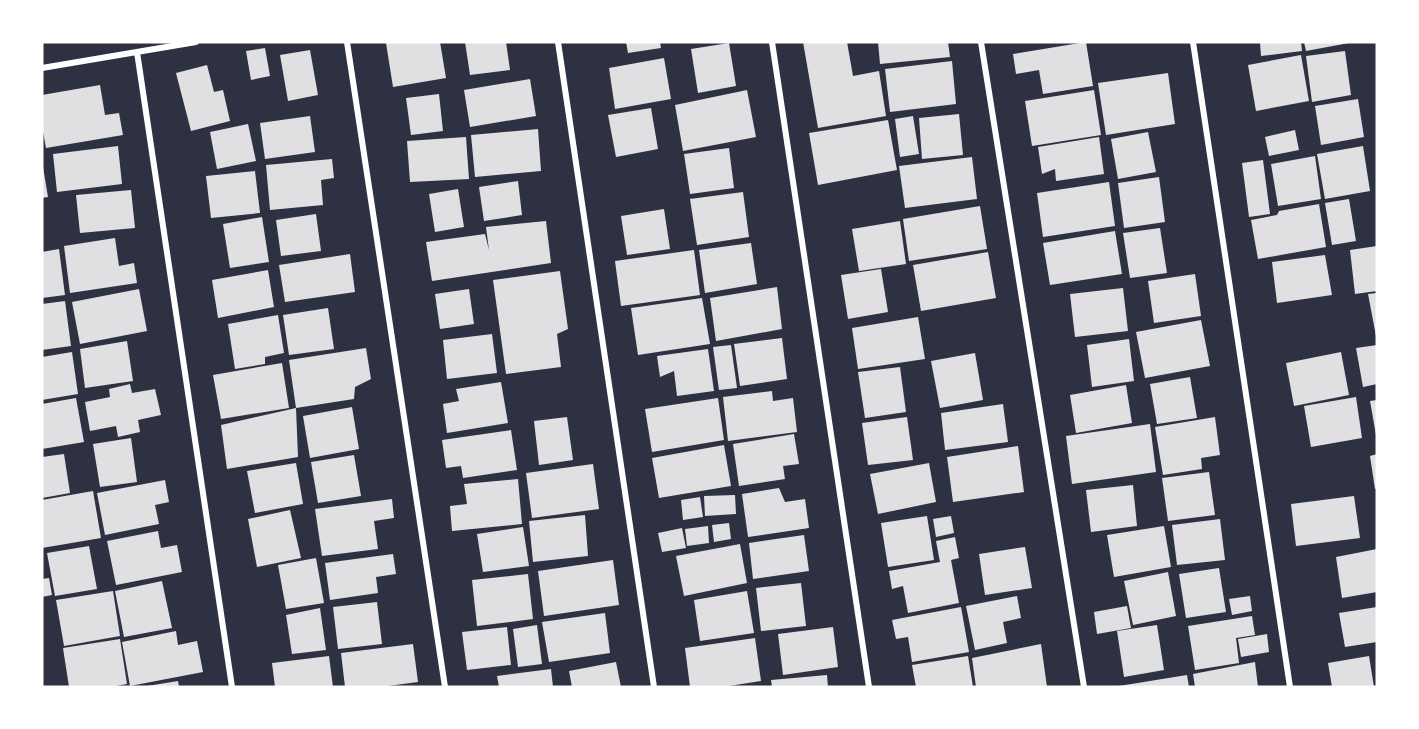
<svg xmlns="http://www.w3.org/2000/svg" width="1419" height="729" viewBox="0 0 1419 729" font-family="'DejaVu Sans',sans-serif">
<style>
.building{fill:#e0e0e3}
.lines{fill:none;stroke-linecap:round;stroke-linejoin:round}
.minor{stroke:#fff;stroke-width:6}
</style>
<rect width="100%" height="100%" fill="#2d3142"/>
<path class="building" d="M392,42h48l6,36 -53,9 -7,-44z
M465,42h41l4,28 -40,5z
M626,42h34l1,6 -33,5z
M803,42h44l6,34 26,-5 7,45 -68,12z
M878,42h70l2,15 -70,7z
M1086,42l7,44 -50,8 -4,-24 -23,4 -3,-20z
M1260,42h41l1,9 -41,5z
M1304,42h45v1l-43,8z
M729,43l7,43 -38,7 -7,-44z
M265,48l5,28 -19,4 -5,-29z
M310,50l8,45 -30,6 -8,-46z
M1345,51l6,44 -39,7 -6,-46z
M1301,55l8,46 -53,10 -8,-46z
M664,58l7,41 -56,10 -6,-41z
M952,61l4,43 -66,8 -5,-43z
M207,65l7,27 9,-2 7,31 -39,10 -15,-58z
M1168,73l7,51 -69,11 -8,-52z
M530,79l6,37 -66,11 -6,-37z
M100,85l5,30 14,-2 4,22 -77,13 -4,-22v-31z
M747,90l9,47 -73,14 -8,-46z
M1094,90l7,45 -69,11 -7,-45z
M439,94l4,37 -32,4 -5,-37z
M1358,99l6,38 -43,8 -6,-39z
M651,108l7,41 -42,8 -8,-42z
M959,114l4,41 -41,4 -3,-41z
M310,116l5,36 -50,7 -5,-36z
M913,116l6,38 -19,3 -5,-38z
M888,120l9,50 -79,15 -9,-52z
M248,124l8,37 -39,8 -7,-37z
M538,129l3,42 -66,6 -4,-42z
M1295,130l4,20 -30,6 -4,-19z
M1148,132l8,40 -38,7 -7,-40z
M466,137l3,42 -59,3 -3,-41z
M1099,137l5,37 -48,7 -1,-12 -13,5 -4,-27z
M118,146l4,38 -65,8 -4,-38z
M1363,146l7,45 -45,8 -8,-45z
M729,148l5,40 -44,6 -6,-40z
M1315,156l6,43 -43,7 -7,-42z
M972,157l5,42 -72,9 -6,-42z
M332,159l2,19 -13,2 2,25 -53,5 -4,-45z
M1263,160l7,54 -21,3 -7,-54z
M43,167l5,30 -6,1v-30z
M255,171l5,42 -49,5 -5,-42z
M1159,177l6,45 -41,6 -6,-45z
M518,181l4,34 -38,6 -5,-34z
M1109,182l6,44 -72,11 -6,-44z
M458,189l6,38 -29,5 -6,-38z
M131,190l4,38 -55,5 -4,-38z
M743,192l6,45 -52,8 -7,-46z
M1349,199l7,42 -24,4 -7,-42z
M1319,204l7,43 -68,12 -7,-39 26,-5 2,-4z
M980,206l7,43 -78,12 -6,-42z
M664,209l6,40 -43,6 -6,-39z
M316,214l5,37 -40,5 -5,-36z
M262,217l7,45 -39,6 -7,-44z
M546,221l5,42 -119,18 -6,-39 59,-8 4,16 -3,-23z
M900,221l6,43 -47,7 -7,-42z
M1160,228l7,45 -37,5 -7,-45z
M1115,231l7,43 -72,11 -7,-42z
M115,238l4,28 15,-3 3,20 -67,10 -6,-47z
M751,243l6,41 -52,9 -6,-43z
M1377,246v45l-22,3 -5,-44z
M59,249l6,46 -23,3v-46z
M694,250l6,45 -79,11 -6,-45z
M988,252l8,46 -75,13 -8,-46z
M350,254l5,38 -70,10 -6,-37z
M1325,255l7,40 -55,8 -5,-41z
M881,269l7,43 -40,7 -7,-44z
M268,270l6,37 -56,11 -6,-38z
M560,271l8,58 -11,5 4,33 -55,7 -13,-94z
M1195,274l6,42 -47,7 -6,-42z
M777,287l5,42 -66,12 -6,-43z
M1123,288l5,43 -53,6 -5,-43z
M139,289l8,42 -67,13 -8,-42z
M469,289l5,35 -34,5 -5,-35z
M1377,293v43h-1l-8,-42z
M702,298l8,46 -72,11 -7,-47z
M65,301l6,45 -29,4v-46z
M328,308l6,41 -45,6 -6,-40z
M278,315l6,38 -19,4v7l-30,5 -7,-45z
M918,317l7,42 -67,10 -6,-41z
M1201,320l9,46 -65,12 -9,-46z
M492,334l5,39 -50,6 -4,-39z
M782,338l5,41 -47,7 -6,-42z
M1129,339l5,42 -42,6 -5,-42z
M127,341l6,40 -48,7 -5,-39z
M731,345l6,43 -18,2 -6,-43z
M1377,345v39l-14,3 -7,-39z
M366,348l5,31 -16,8 -1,12 -58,9 -7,-48z
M708,349l6,42 -37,5 -3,-25 -14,6 -3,-21z
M72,352l6,42 -36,6v-43z
M1341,352l8,43 -55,11 -8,-43z
M975,353l8,47 -43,8 -9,-47z
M282,363l7,45 -68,11 -8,-44z
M900,367l6,45 -41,6 -7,-46z
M1190,377l7,41 -40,6 -7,-40z
M501,382l7,41 -61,10 -4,-29 16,-3 -3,-12z
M130,384l2,9 23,-4 6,26 -23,5 2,12 -22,5 -2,-11 -26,5 -5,-29 25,-5 -1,-8z
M1126,385l6,38 -56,10 -6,-38z
M772,391l1,10 20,-3 4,34 -69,9 -5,-44z
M1356,397l6,41 -51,9 -7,-41z
M76,398l8,44 -42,7v-45z
M718,398l6,42 -72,12 -7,-43z
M1377,400v35h-1l-6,-34z
M1003,404l5,38 -63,8 -4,-37z
M352,407l7,42 -49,9 -7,-42z
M296,408l2,49 -71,12 -6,-44z
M567,417l6,43 -34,5 -5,-44z
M907,417l6,43 -45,5 -6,-42z
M1215,417l5,38 -19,3 1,11 -39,6 -8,-48z
M1150,424l6,48 -84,12 -6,-48z
M511,430l6,40 -54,8 -2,-12 -15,2 -4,-28z
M794,434l5,30 -16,2 2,13 -46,7 -6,-42z
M131,438l6,44 -37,5 -7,-43z
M724,445l7,41 -72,12 -7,-40z
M1018,446l6,46 -71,10 -6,-45z
M64,454l6,39 -28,5v-41z
M1377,454v34l-2,1 -5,-33z
M354,455l7,41 -43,7 -7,-41z
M296,463l7,41 -48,9 -8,-42z
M929,463l7,39 -58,12 -8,-40z
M593,464l6,45 -67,9 -6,-45z
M1209,472l6,43 -47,6 -6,-43z
M518,479l4,45 -70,7 -2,-25 17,-2 -3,-20z
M165,480l4,22 -14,3 4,19 -54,11 -8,-42z
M1133,485l4,41 -46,6 -5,-42z
M779,488l6,14 20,-3 4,29 -61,9 -6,-43z
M93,491l8,47 -59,10v-48z
M735,495l1,19 -31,2 -1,-20z
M1354,496l6,42 -64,8 -5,-42z
M700,497l3,20 -20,3 -2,-20z
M392,499l2,19 -20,3 4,28 -56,7 -7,-47z
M290,510l11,48 -44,9 -9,-48z
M585,515l3,41 -55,6 -4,-41z
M927,516l7,44 -46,7 -7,-44z
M951,516l3,17 -18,4 -3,-18z
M1220,519l5,41 -48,5 -5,-40z
M729,523l2,16 -17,3 -2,-17z
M708,526l1,17 -22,3 -2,-17z
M1164,526l7,41 -57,10 -7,-42z
M523,527l6,39 -46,6 -6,-38z
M682,528l4,20 -24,4 -4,-19z
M158,531l3,17 16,-3 5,27 -66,13 -9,-44z
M804,535l5,36 -56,8 -4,-36z
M955,537l4,21 -8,2 8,43 -51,10 -5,-27 -11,3 -3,-18 51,-9 -4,-21z
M740,544l7,39 -63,13 -8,-40z
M89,546l8,43 -42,7 -8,-43z
M1025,547l7,41 -47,7 -6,-41z
M1377,549v43l-35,6 -6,-41z
M393,554l3,20 -20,3 2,16 -48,7 -5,-37z
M316,558l8,45 -38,6 -8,-44z
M613,560l6,45 -75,11 -6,-45z
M1219,568l7,44 -40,6 -7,-44z
M1168,572l8,44 -43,9 -9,-44z
M528,574l5,45 -56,7 -5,-46z
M49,578l3,17 -10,2v-18z
M162,581l10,47 -48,9 -9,-46z
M801,583l5,43 -45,5 -5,-43z
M113,591l7,45 -56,10 -8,-46z
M747,591l7,42 -54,8 -6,-41z
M1017,596l4,22 -18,4 4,21 -32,7 -9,-44z
M1250,596l2,15 -20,4 -3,-16z
M377,602l5,42 -44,5 -5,-42z
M1127,606l4,22 -34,6 -3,-22z
M961,607l8,45 -57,10 -4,-25 -12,2 -4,-19z
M1377,607v35l-32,5 -6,-34z
M320,608l6,42 -34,4 -6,-39z
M605,613l5,40 -61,9 -7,-40z
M1252,616l3,19 -19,3 3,25 -44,7 -7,-44z
M537,625l5,39 -24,3 -5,-38z
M1157,625l7,45 -40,7 -7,-46z
M507,627l4,38 -44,5 -5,-38z
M833,627l5,40 -55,8 -5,-41z
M176,631l2,14 19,-4 6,31 -73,14 -8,-44z
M1267,634l2,18 -28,5 -3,-18z
M755,638l6,43 -39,6h-32l-5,-39z
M120,639l7,45 -17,3h-41l-6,-39z
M413,644l5,38 -38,5h-35l-4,-34z
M1041,644l6,43h-71l-4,-29z
M329,656l4,31h-58l-3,-24z
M968,656l5,31h-57l-4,-22z
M1369,656l5,31h-42l-4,-24z
M616,662l5,25h-49l-3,-16z
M1255,662l3,25h-63l-2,-13z
M551,669l2,18h-54l-2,-11z
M827,675l1,12h-56l-1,-7z
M1187,675l2,12h-69l-1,-1z
M178,681l1,6h-32v-1z"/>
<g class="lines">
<path class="minor" d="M347,42l98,645
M558,42l96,645
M772,42l97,645
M981,42l103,645
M1193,42l97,645
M137,52l95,635
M42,68l154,-26"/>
</g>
<rect width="1419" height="729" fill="none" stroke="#ffffff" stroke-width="87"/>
</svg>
